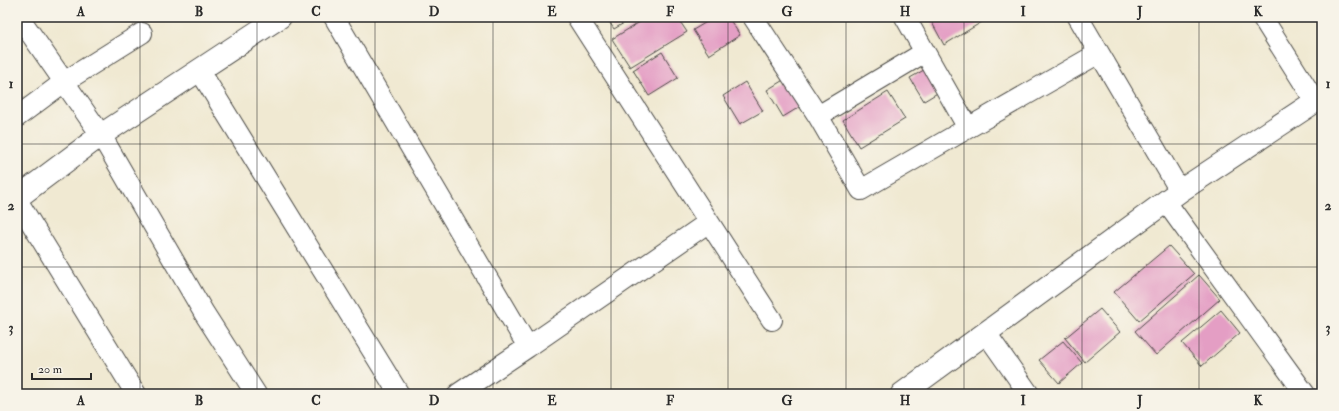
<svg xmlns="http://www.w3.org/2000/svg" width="1339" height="411" viewBox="0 0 1339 411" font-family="'IM FELL Double Pica',serif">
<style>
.building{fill:#e49ec4}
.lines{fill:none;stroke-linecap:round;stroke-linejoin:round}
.street-casing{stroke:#494844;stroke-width:22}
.secondary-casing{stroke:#494844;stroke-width:24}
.street{stroke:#fff;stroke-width:20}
.secondary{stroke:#fff;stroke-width:22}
.grid{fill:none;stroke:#2b2b2b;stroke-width:1;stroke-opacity:0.55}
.neatline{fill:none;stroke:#2b2b2b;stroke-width:1.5}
.grid-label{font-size:13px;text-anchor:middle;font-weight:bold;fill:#2b2b2b}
</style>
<rect width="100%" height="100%" fill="#f7f3e8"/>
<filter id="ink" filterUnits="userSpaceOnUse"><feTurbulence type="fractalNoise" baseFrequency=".025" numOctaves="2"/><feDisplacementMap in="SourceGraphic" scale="8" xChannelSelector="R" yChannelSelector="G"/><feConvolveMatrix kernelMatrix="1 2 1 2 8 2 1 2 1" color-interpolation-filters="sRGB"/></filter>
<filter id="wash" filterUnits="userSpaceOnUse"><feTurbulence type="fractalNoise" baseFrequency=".012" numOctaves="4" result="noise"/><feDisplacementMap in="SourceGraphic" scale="16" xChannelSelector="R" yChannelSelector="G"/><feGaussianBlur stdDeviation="0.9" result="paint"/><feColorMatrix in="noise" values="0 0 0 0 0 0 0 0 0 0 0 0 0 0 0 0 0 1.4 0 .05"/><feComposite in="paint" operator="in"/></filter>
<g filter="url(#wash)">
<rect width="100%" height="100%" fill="#f0e9d2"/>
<g id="blocks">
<path class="building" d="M606,17h28l-20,12z
M648,17h29l10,15 -57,35 -18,-28z
M715,17h13l12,18 -31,20 -16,-25z
M929,17h61l-46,28z
M662,52l16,26 -29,18 -16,-26z
M929,67l15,22 -20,12 -14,-23z
M790,76l16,27 -23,14 -16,-27z
M745,82l18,29 -23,13 -17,-28z
M888,92l17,27 -46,28 -16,-27z
M1169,246l25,28 -55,47 -25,-29z
M1199,275l21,24 -64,56 -21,-24z
M1100,309l20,23 -35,30 -20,-24z
M1221,310l19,23 -38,33 -20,-23z
M1063,341l19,22 -23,20 -20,-23z"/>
</g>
</g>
<g filter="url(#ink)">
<use href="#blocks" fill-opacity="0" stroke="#494844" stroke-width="1"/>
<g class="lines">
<g class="street-casing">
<path id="street" d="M19,17l82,118 103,178 52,81
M334,17l194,330 181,-125
M577,17l195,303
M753,17l65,99 43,74 107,-62 -63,-111
M1078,17l102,174
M1262,17l53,84
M200,71l199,323
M818,116l107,-64
M17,117l47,-35 78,-49
M968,128l131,-75
M17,200l119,194
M1166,202l139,192
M986,333l43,61
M458,394l70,-47"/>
</g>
<g class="secondary-casing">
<path id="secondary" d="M17,198l84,-63 179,-118
M902,394l278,-203 142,-94"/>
</g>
<use href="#street" class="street"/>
<use href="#secondary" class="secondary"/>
</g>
</g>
<path class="grid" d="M140,17v377M257,17v377M375,17v377M493,17v377M611,17v377M728,17v377M846,17v377M964,17v377M1082,17v377M1199,17v377M17,144h1305M17,267h1305"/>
<rect width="1339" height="411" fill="none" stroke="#f7f3e8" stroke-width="44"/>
<path d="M32 373v6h59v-6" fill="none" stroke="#2b2b2b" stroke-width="2"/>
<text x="38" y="373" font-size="12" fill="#2b2b2b" stroke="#f7f3e8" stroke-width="3" paint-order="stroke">20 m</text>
<rect x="22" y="22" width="1295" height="367" class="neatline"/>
<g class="grid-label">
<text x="81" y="16">A</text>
<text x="199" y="16">B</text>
<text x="316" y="16">C</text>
<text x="434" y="16">D</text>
<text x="552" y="16">E</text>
<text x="670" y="16">F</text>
<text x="787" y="16">G</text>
<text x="905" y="16">H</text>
<text x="1023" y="16">I</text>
<text x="1140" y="16">J</text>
<text x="1258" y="16">K</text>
<text x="11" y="88">1</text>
<text x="1328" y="88">1</text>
<text x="11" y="210">2</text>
<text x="1328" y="210">2</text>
<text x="11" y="332">3</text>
<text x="1328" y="332">3</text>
<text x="81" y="405">A</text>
<text x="199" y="405">B</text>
<text x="316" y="405">C</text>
<text x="434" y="405">D</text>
<text x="552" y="405">E</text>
<text x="670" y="405">F</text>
<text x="787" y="405">G</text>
<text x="905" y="405">H</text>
<text x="1023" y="405">I</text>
<text x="1140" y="405">J</text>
<text x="1258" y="405">K</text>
</g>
</svg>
